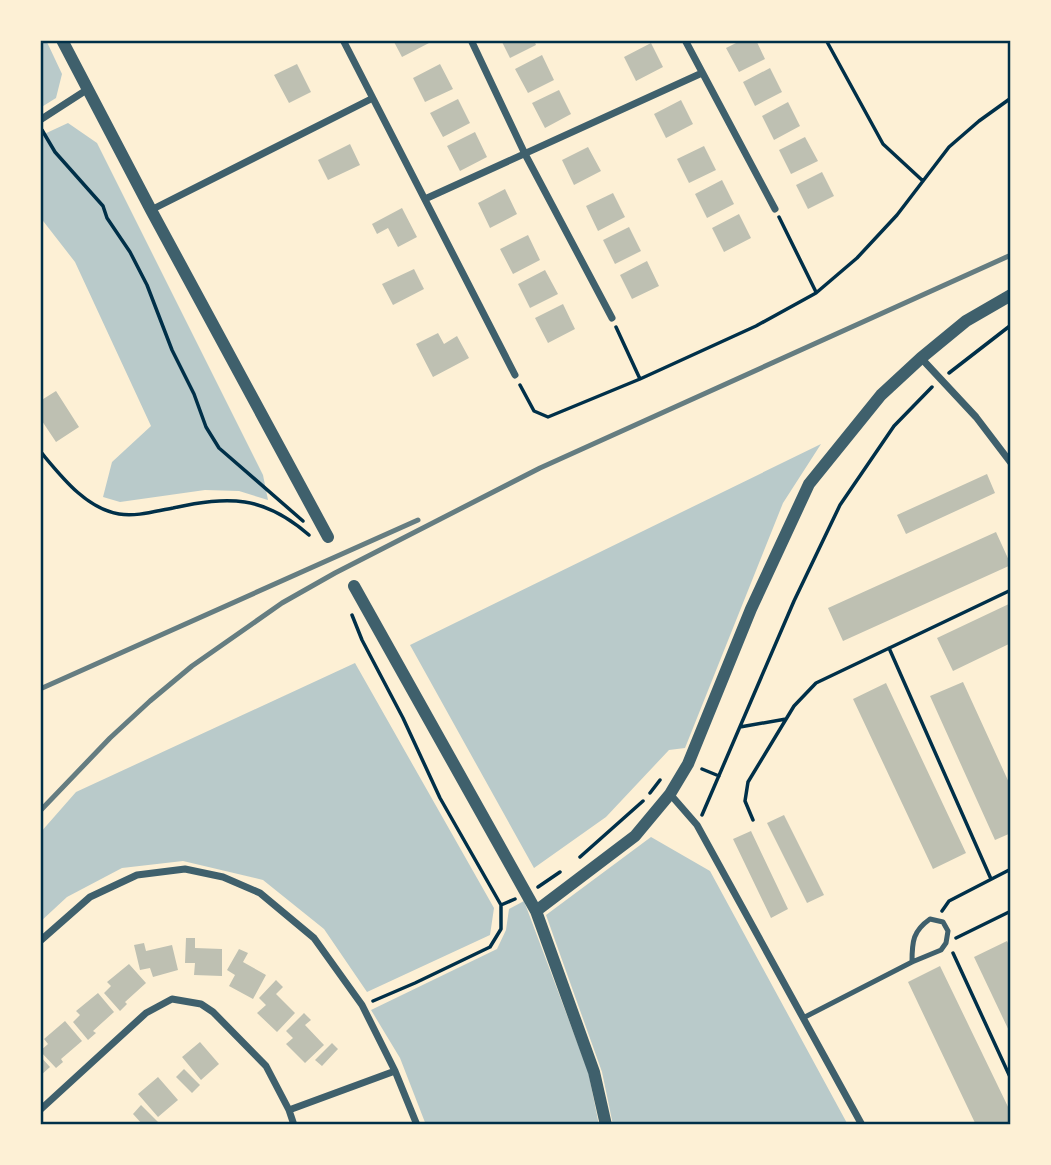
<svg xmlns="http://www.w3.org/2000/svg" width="1051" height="1165" viewBox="0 0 1051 1165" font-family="'Open Sans',sans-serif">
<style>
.green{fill:#b9caca}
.building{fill:#bec0b2}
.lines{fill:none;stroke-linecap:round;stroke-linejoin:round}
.path{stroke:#003049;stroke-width:3.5}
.service{stroke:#3f606c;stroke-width:5}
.minor{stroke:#3f606c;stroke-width:7}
.tertiary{stroke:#3f606c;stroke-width:12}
.rail{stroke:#657d81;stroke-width:5}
.neatline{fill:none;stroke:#003049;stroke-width:2.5}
</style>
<rect width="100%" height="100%" fill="#fdf0d5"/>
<path class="green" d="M40,40h6l16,34 -6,24 -16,10z
M68,123l29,20 166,332 5,25 -29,-9 -34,-1 -85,12 -17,-5 9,-35 39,-36 -76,-164 -35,-45v-81z
M821,444l-38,59 -98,245 -16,2 -63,67 -72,51 -124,-223z
M355,663l139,245 -4,27 -123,57 -43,-63 -61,-49 -80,-19 -61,7 -55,29 -27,25v-89l36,-41z
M651,837l59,34 138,254h-235l-11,-53 -56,-157z
M524,901l64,170 11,54h-173l-26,-67 -29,-48 126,-61 9,-19 3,-21z"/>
<path class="building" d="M393,40h34l2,3 -27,14z
M501,40h33l2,5 -26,13z
M742,40h14l9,19 -26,13 -13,-24z
M651,43l12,24 -27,14 -12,-24z
M542,55l12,25 -26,13 -13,-24z
M297,64l14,28 -22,11 -15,-28z
M440,64l13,25 -28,13 -12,-24z
M770,68l12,24 -27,14 -12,-24z
M559,90l12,24 -26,14 -13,-25z
M458,99l12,24 -27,14 -13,-24z
M681,100l12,24 -27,14 -12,-24z
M788,102l12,24 -26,14 -12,-24z
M475,132l12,25 -27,14 -13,-25z
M805,137l13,24 -27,13 -12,-24z
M350,144l10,21 -32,15 -10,-20z
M704,146l12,24 -27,13 -12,-24z
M588,147l13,24 -27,14 -12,-25z
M822,172l12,24 -26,13 -12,-24z
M722,180l12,24 -27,14 -12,-24z
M505,189l12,25 -27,14 -12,-25z
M613,193l12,24 -27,14 -12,-25z
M402,208l15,29 -19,10 -10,-19 -11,6 -5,-10z
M739,214l12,24 -27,14 -12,-24z
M629,227l12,24 -26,13 -12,-24z
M528,235l12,25 -27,14 -13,-25z
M647,261l12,25 -27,13 -12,-24z
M414,269l10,20 -31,16 -11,-21z
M545,270l13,24 -28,14 -12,-24z
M563,304l12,25 -27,14 -13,-25z
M438,333l6,11 13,-8 12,22 -36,19 -17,-33z
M56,391l23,36 -23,15 -16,-24v-17z
M987,474l8,19 -89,41 -9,-19z
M996,532l15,33 -168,76 -15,-33z
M1011,603v40l-58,28 -16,-33z
M963,682l48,105v46l-16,7 -65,-144z
M886,683l80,170 -33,16 -80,-170z
M784,815l40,80 -17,8 -40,-80z
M751,831l37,78 -17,9 -38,-79z
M186,938h9v10l27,1v27l-28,-1 1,-12h-10z
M1007,941l4,8v86l-37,-78z
M144,943l2,8 26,-6 6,25 -25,7 -3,-9 -10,2 -6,-25z
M239,949l9,4 -5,9 23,13 -13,24 -24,-13 6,-11 -8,-5z
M129,964l17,19 -21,19 2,2 -7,7 -16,-18 7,-7 -4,-4z
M940,966l71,147v12h-35l-68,-143z
M276,980l7,7 -7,7 19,19 -18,19 -20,-19 9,-8 -7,-7z
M98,993l16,19 -21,19 3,2 -8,7 -15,-18 7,-7 -4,-4z
M304,1013l7,7 -6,5 19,20 -19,18 -19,-19 7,-6 -7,-7z
M65,1021l17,20 -21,18 2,3 -7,6 -16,-17 8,-7 -4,-5z
M200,1042l19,22 -18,16 -19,-23z
M332,1043l6,6 -16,17 -7,-6z
M40,1056l10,11 -10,9z
M184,1069l16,16 -8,8 -16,-16z
M158,1077l20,23 -20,17 -20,-23z
M141,1105l18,18 -2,2h-14l-10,-11z"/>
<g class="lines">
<path class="path" d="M826,40l57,104 40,37
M42,130l13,22 48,54 4,12 23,34 17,33 25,65 22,44 12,33 13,21 84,73
M779,217l37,75
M616,327l24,52
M949,373l62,-48
M520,385l14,26 14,6 92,-38 116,-53 60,-33 41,-35 40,-43 52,-68 30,-26 32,-23
M40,451c21,25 45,57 79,63 17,3 37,-3 54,-6 56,-12 90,-13 136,27
M352,615l10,25 41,78 37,80 61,107v24l-11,18 -75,36 -42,18
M889,648l102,231
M740,727l46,-8
M702,769l17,7
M650,793l10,-13
M702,815l92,-214 46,-96 54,-79 38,-39
M753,820l-8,-19 3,-19 46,-76 22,-23 195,-93
M580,857l63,-56
M538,887l22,-15
M501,905l14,-6
M942,911l7,-10 62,-32
M956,938l55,-27
M953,953l58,126"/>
<path class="service" d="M803,1018l109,-56 29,-12 5,-7 2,-12 -5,-9 -13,-3c-17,12 -18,22 -18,43"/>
<path class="minor" d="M343,40l172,335
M471,40l54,114 87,164
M685,40l90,169
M40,120l48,-31
M425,199l277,-126
M151,210l220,-111
M921,358l55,59 35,46
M670,794l27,31 165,300
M40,941l50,-44 47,-22 48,-6 38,8 37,16 54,45 48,67 33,66 22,54
M40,1110l106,-97 26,-14 29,5 12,8 53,54 23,44 5,15
M289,1110l106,-39"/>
<path class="tertiary" d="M62,40l89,170 177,327
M354,586l182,325 58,161 12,53
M536,911l99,-75 35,-42 18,-30 63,-155 58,-125 72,-89 40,-37 45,-37 45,-26"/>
<path class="rail" d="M40,689l378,-169
M40,811l70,-73 40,-37 42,-35 90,-63 53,-30 205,-105 471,-213"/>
</g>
<rect width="1051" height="1165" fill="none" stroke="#fdf0d5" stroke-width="84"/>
<rect x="42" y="42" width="967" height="1081" class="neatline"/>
</svg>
